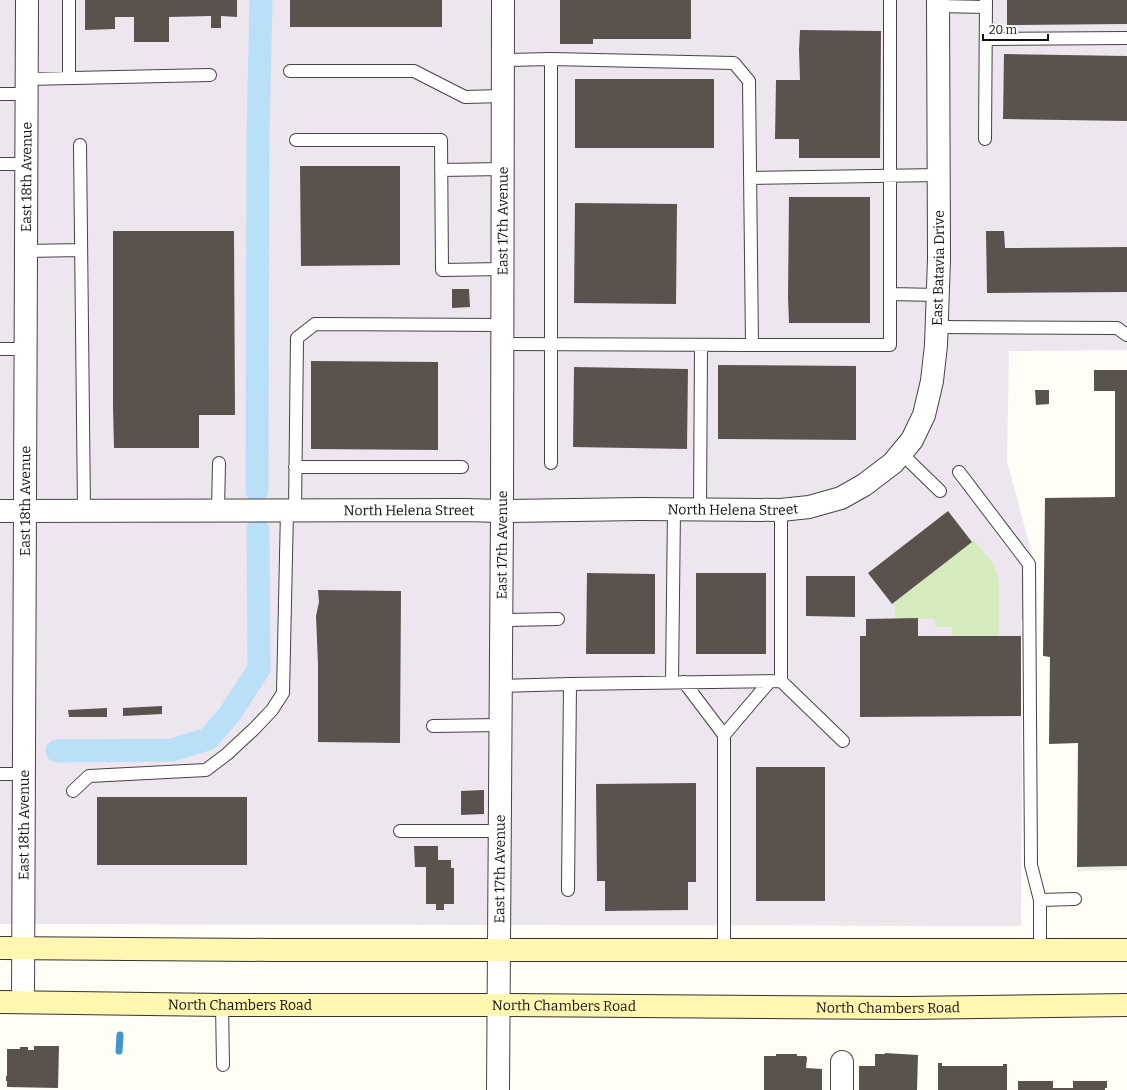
<svg xmlns="http://www.w3.org/2000/svg" width="1127" height="1090" viewBox="0 0 1127 1090" font-family="Bitter,serif">
<style>
.industrial{fill:#eee6ef}
.green{fill:#d5ebbd}
.plaza{fill:#f1ede2}
.lines{fill:none;stroke-linecap:round;stroke-linejoin:round}
.stream{stroke:#3f96cf;stroke-width:7}
.canal{stroke:#b9e0f7;stroke-width:23}
.building{fill:#5a524d}
.service-casing{stroke:#444;stroke-width:14}
.minor-casing{stroke:#444;stroke-width:24}
.secondary-casing{stroke:#333;stroke-width:24}
.service{stroke:#fff;stroke-width:12}
.minor{stroke:#fff;stroke-width:22}
.secondary{stroke:#fff6b0;stroke-width:22}
.labels{text-anchor:middle;dominant-baseline:central;stroke-width:4;stroke-linejoin:round;paint-order:stroke}
.street-label{font-size:14px;fill:#111;stroke:#fff}
</style>
<rect width="100%" height="100%" fill="#fffdf5"/>
<path class="industrial" d="M0,0h1127v350l-118,1 -2,110 27,100 -1,59h-12l1,167 -1,139 -1021,-2z"/>
<path class="green" d="M974,540l19,23 6,18v55h-47v-9h-16l-1,-8h-39l-2,-16z"/>
<path class="plaza" d="M1127,866v4l-50,1v-4z"/>
<g class="lines">
<path class="stream" d="M119,1051l1,-16"/>
<path class="canal" d="M257,491l1,-356 3,-135
M57,751l115,-1 36,-11 21,-24 30,-46 -1,-139"/>
</g>
<path class="building" d="M85,0h152v17l-16,-1v12h-10v-12l-42,1v25h-35v-25h-19v12l-30,1z
M290,0h152v27h-152z
M560,0h131v39h-98v5h-33z
M1007,0h120v24l-120,1z
M800,30l81,1 -1,127h-81v-19h-24l1,-59h24l-1,-30z
M1004,54l123,2v65l-124,-2z
M575,79h139v69h-139z
M300,166h100v99l-99,1z
M789,197h81v126h-81l-1,-26z
M575,203l102,1 -1,100 -102,-1z
M113,231h121l1,184h-36v33h-85l-1,-41z
M986,231h18l1,17 122,-1v45l-140,1z
M452,289h17l1,18 -18,1z
M311,361l127,1v88l-127,-1z
M718,365l138,1v74l-138,-1z
M574,367l114,2 -1,80 -114,-2z
M1094,370h33v496l-50,1 1,-124 -29,1 1,-87 -7,-1 2,-158 70,-1v-106h-21z
M1035,390h14v14l-13,1z
M948,511l24,31 -80,62 -24,-31z
M587,573l68,1v80h-69z
M696,573h70v81h-70z
M806,576h49v41l-49,-1z
M318,590l83,1 -1,152 -82,-1v-77l-2,-49 3,-14z
M918,618v18h103v80l-161,1v-81h6v-17z
M162,706v8l-39,2v-8z
M107,708v9h-38l-1,-7z
M756,767h69v134h-69z
M696,783v99h-8v28l-83,1v-30h-8l-1,-97z
M484,790v24l-23,1v-24z
M97,797h150v68h-150z
M414,846h24v14h13v8h3v36h-10v6h-8v-6h-10v-37h-11z
M34,1046h25l-1,42 -51,-1v-6h-1v-5h1v-27h13v-2h8v3h6z
M885,1053l33,2 -1,35h-58v-24h16v-12h10z
M776,1054h21v2h9l1,2 -1,10 16,1v21h-58v-34h12z
M938,1063h4v3h61v-2h4v26h-69z
M1018,1081h35v7h20v-7h34v7h-2v2h-87z"/>
<g class="lines">
<g class="service-casing">
<path id="service" d="M938,6l48,1
M986,39l141,-1
M503,60l48,-1v404
M290,71h124l51,26 38,-1
M69,78v-78
M27,79l183,-4
M0,94h28
M985,139l1,-139
M296,140h145l1,130 60,-1
M80,145l4,365
M0,164h27
M441,170l62,-1
M750,178l189,-3
M26,251l55,-1
M890,294l48,1
M937,327l180,1 10,7
M502,344l250,1 -3,-264 -15,-18 -183,-4
M752,345h138v-345
M0,349h26
M901,453l39,38
M295,467h167
M959,472l70,92 2,301 9,35v50
M700,509l1,-164
M218,510l1,-47
M295,511l2,-173 18,-14 187,1
M501,620l57,-1
M781,681l62,60
M672,682l2,-173
M684,682l40,53v215
M501,686l69,-2
M433,726l67,-1
M724,735l46,-54
M0,774h23
M73,791l16,-15 117,-6 21,-16 27,-25 18,-19 11,-17 4,-182
M400,831h99
M568,890l2,-206 211,-3v-171
M1040,900l35,-1
M222,1005l1,60"/>
</g>
<g class="minor-casing">
<g id="minor">
<path id="s1" d="M0,511l464,-1 38,1 138,-2 141,1 28,-3 32,-9 23,-13 29,-22 19,-23 12,-25 8,-34 4,-36 3,-86 -1,-259"/>
<path id="s2" d="M23,1001l4,-1001"/>
<path d="M842,1062v28"/>
<path id="s3" d="M498,1090l4,-579 1,-511"/>
</g>
</g>
<g class="secondary-casing">
<g id="secondary">
<path d="M0,948l272,2h855"/>
<path id="s4" d="M0,1002l222,3h276l407,3 222,-3"/>
</g>
</g>
<use href="#service" class="service"/>
<use href="#minor" class="minor"/>
<use href="#secondary" class="secondary"/>
</g>
<g class="labels">
<g class="street-label">
<text stroke="none"><textPath href="#s2" startOffset="824">East 18th Avenue</textPath></text>
<text stroke="none"><textPath href="#s3" startOffset="869">East 17th Avenue</textPath></text>
<text stroke="none"><textPath href="#s1" startOffset="1111">East Batavia Drive</textPath></text>
<text stroke="none"><textPath href="#s2" startOffset="500">East 18th Avenue</textPath></text>
<text stroke="none"><textPath href="#s1" startOffset="733">North Helena Street</textPath></text>
<text stroke="none"><textPath href="#s1" startOffset="409">North Helena Street</textPath></text>
<text stroke="none"><textPath href="#s3" startOffset="545">East 17th Avenue</textPath></text>
<text stroke="none"><textPath href="#s2" startOffset="176">East 18th Avenue</textPath></text>
<text stroke="none"><textPath href="#s3" startOffset="221">East 17th Avenue</textPath></text>
<text stroke="none"><textPath href="#s4" startOffset="240">North Chambers Road</textPath></text>
<text stroke="none"><textPath href="#s4" startOffset="564">North Chambers Road</textPath></text>
<text stroke="none"><textPath href="#s4" startOffset="888">North Chambers Road</textPath></text>
</g>
</g>
<path d="M983 34v6h65v-6" fill="none" stroke="#111111" stroke-width="2"/>
<text x="989" y="34" font-size="12" fill="#111111" stroke="#ffffff" stroke-width="3" paint-order="stroke">20 m</text>
</svg>
